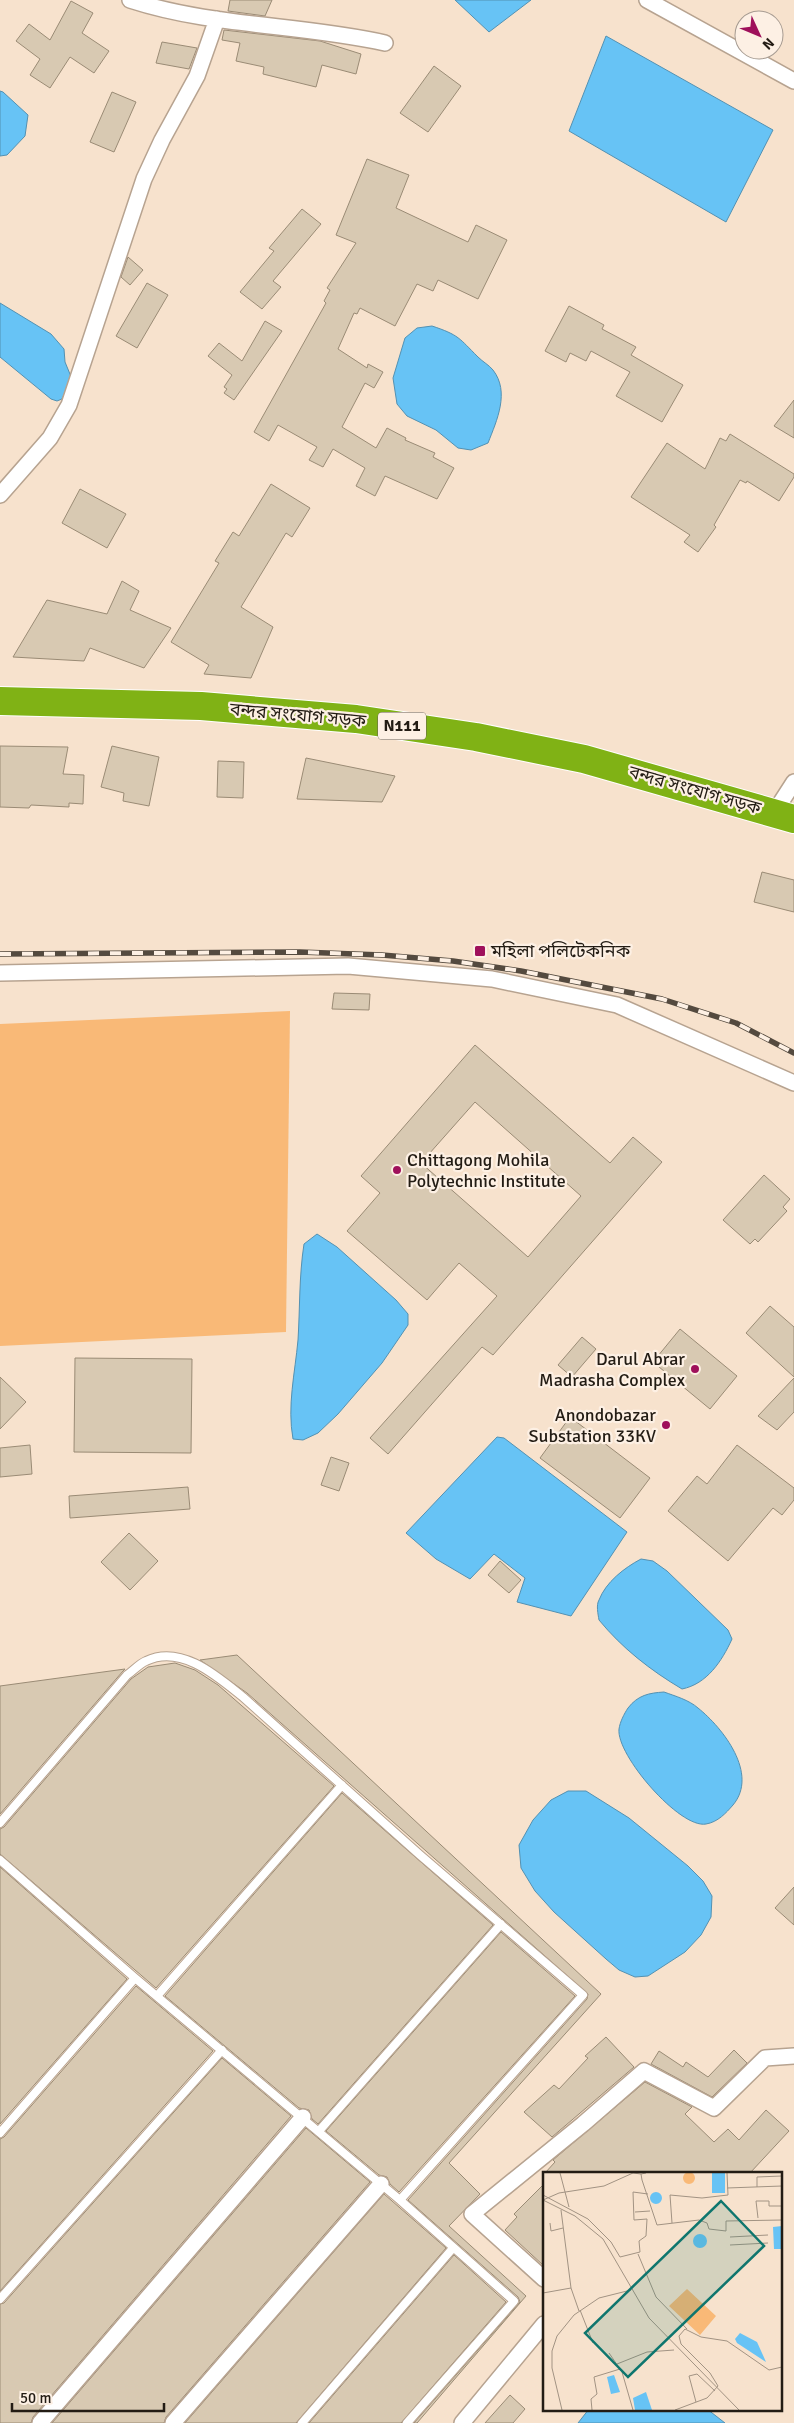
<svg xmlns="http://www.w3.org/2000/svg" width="794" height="2423" viewBox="0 0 794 2423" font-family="Signika,'Noto Sans Bengali',sans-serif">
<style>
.green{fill:#f9b977}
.water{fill:#67c3f5;stroke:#5391b2}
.building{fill:#d8c9b2;stroke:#9a8b75;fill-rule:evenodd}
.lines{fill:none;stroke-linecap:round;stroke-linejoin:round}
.lane-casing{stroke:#b7a390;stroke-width:10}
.street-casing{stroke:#b7a390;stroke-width:18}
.highway-casing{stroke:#fff;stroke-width:30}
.lane{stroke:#fff;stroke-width:8}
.street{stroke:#fff;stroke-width:15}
.highway{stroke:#80b215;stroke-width:28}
.rail-casing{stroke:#544a3f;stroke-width:5.5}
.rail{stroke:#fdf0e4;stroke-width:4;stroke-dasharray:11;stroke-linecap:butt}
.poi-dot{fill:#9f105b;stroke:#fdf0e4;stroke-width:2}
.labels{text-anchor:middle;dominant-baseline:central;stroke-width:4.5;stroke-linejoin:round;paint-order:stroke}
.shield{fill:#fdf0e4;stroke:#645c52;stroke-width:1}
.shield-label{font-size:16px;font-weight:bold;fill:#231c14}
.street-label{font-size:18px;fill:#231c14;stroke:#fdf0e4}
.poi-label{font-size:18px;fill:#231c14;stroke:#fdf0e4;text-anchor:start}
.inset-road{fill:none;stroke:#a29383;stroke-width:1}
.view{fill:#0f766e;fill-opacity:0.15;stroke:#0f766e;stroke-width:2.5}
.inset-edge{fill:none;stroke:#231c14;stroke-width:2.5}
</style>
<rect width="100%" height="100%" fill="#f7e2cd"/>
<path class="green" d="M290,1011l-4,321 -286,14v-322z"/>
<path class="water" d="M455,0h76l-42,32z
M606,36l167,94 -47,92 -157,-91z
M0,91l3,1 25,23 -3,21 -18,19 -7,1z
M0,303l51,31 13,15 1,13 7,17 -10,20 -5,2 -6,-2 -51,-42z
M432,326c27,9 27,12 46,31 5,5 11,8 15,13 17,22 4,50 -5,73l-17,7 -13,-2 -22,-18 -29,-14 -10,-12 -4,-26 12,-40 12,-10z
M317,1234l20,13 59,53 12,14v11l-26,38 -44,51 -20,19 -15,7 -10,-1c-6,-33 2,-66 5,-99 2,-32 1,-64 6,-96z
M497,1437l7,1 123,94 -56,84 -54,-14 8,-24 -31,-24 -24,25 -34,-20 -30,-26z
M641,1559l12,2 14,10 61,59 4,9c-10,22 -25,45 -50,50 -32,-19 -60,-41 -83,-69 -1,-6 -3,-15 0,-20 7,-18 25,-32 42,-41z
M664,1692c11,4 25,8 34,16 25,20 61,66 35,97 -7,8 -15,17 -27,19 -26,5 -90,-69 -87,-95 1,-7 5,-15 9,-21 10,-13 21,-15 36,-16z
M568,1791h18l43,27 59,48 15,15 9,15 -1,21 -10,18 -16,17 -37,24 -13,1 -16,-7 -13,-11 -52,-47 -19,-21 -14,-23 -2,-23 14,-25 18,-20z
M589,2409h118l18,14h-147z"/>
<path class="building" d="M230,0h42l-7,16 -37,-5z
M71,1l22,12 -11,20 27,18 -15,22 -24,-16 -20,31 -20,-13 10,-16 -24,-18 13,-17 21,16z
M224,30l96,11 41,13 -5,20 -34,-9 -6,22 -53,-13 1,-7 -28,-6 4,-18 -18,-3z
M162,42l35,6 -8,21 -33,-6z
M434,66l27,20 -33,46 -28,-19z
M112,92l24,10 -22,50 -24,-10z
M367,159l42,16 -13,33 72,34 8,-17 31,15 -29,59 -40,-19 -5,11 -16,-7 -22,42 -35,-18 -3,6 -3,-1 -16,36 29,19 1,-4 15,8 -9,16 -9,-5 -23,44 34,21 11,-20 19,10 -1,2 30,13 -2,4 21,11 -17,31 -52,-23 -10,20 -19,-10 9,-18 -32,-19 -10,18 -14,-7 8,-13 -39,-22 -9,16 -15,-9 72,-129 -2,-2 6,-11 -3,-2 29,-45 -20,-8z
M302,209l19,15 -48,57 8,6 -19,22 -22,-17 34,-41 -5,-3z
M128,257l15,13 -13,15 -9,-8z
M147,283l21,12 -31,53 -21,-12z
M569,306l35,19 -2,4 34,18 -5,8 52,30 -21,37 -46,-26 14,-24 -39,-21 -5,10 -16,-8 -4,9 -21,-11z
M265,321l17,10 -48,69 -10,-7 3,-4 -3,-2 8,-12 -24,-19 11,-13 23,18z
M794,400v38l-20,-12z
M730,434l64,40v3l-15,24 -32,-20 -1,2 -6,-3 -26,45 2,2 -18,25 -14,-10 6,-7 -59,-38 36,-54 38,26 15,-31 6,3z
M271,484l39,24 -18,29 -6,-4 -45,74 32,20 -22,51 -47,-4 5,-9 -38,-23 48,-79 -4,-2 18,-29 6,4z
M80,489l46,25 -19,34 -45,-25z
M122,581l17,10 -9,19 41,18 -27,40 -54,-20 -6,13 -71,-4 34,-57 60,14z
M0,746l68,1 -5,27 21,1 -1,29 -14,-1v4l-38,-2 -2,3 -29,-1z
M112,746l47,11 -10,49 -26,-5 1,-8 -23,-6z
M306,758l89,18 -13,26 -85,-3z
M218,761l26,1 -1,36 -26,-1z
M762,872l32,8v32l-40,-10z
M334,993l36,1 -1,16 -37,-1z
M475,1045l135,118 23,-26 29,25 -169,193 -11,-8 -94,107 -18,-16 127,-142 -38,-33 -32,37 -80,-69 33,-38 -19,-17zM475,1102l106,94 -53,61 -107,-94z
M764,1175l26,24 -7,8 4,4 -29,31 -3,-3 -5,5 -27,-24z
M770,1306l24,21v50l-48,-44z
M680,1329l57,47 -27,33 -57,-47z
M582,1337l14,12 -24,28 -14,-12z
M75,1358l117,1 -1,94 -117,-1z
M0,1377l26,25 -26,27z
M794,1378v34l-17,18 -19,-14z
M570,1417l80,61 -30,40 -80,-60z
M30,1445l2,29 -32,3v-29z
M737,1445l57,43v12l-12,15 -9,-7 -45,53 -60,-50 29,-35 10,8z
M331,1457l18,6 -10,28 -18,-6z
M188,1487l2,22 -120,9 -1,-22z
M129,1533l29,28 -28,29 -29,-28z
M500,1561l21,19 -12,13 -21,-18z
M237,1655l364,339 -152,169 31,31 -31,32 77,70 -109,127h-3l106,-121 -2,-5 -110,-97 179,-201 1,-5 -341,-301 -47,-33z
M175,1663l20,7 23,15 116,101 -178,202 -156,-134v-25l4,-2 127,-148 17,-12z
M125,1669l-2,2 -123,143v-128z
M342,1793l151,132 -175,199 -6,-5 -3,-9 -10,-2 -134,-112z
M0,1867l127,112 -127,145z
M794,1887v38l-19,-17z
M501,1932l74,64 -176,196 -9,-8 -3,-7 -8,-2 -53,-44z
M136,1986l77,65 -213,240v-152l4,-2z
M606,2037l28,30 -82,70 -28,-25 30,-27 5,4 29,-31 -3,-2z
M734,2050l13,13 -35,34 -61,-33 8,-13 24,16 3,-5 22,15z
M222,2058l69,58 -258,301 -2,6h-31v-119l4,-1z
M645,2082l47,25 -7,7 29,28 14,-13 11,11 27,-30 23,21 -39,42h-205l10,-11 -2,-2z
M306,2128l64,54 -204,235 -2,6h-112z
M544,2184v82l-39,-36 12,-13 -3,-3z
M384,2194l62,54 -150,175h-111z
M454,2255l52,47 -105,121h-92z
M510,2395l15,14 -12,14h-28z"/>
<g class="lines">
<g class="lane-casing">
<path id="lane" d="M0,1823l127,-148c6,-4 12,-11 19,-14 35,-17 71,15 97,36l177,158 163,140 -183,205
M0,1860l135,118 265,222 114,101 -107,122
M157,1996l185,-211
M319,2131l182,-207
M0,2133l135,-155
M0,2299l222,-249
M302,2423l151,-175"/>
</g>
<g class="street-casing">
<path id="street" d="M130,0c83,27 171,24 255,43
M647,0l147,81
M0,495l50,-57 19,-33 75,-226 18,-39 35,-64 20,-57
M774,813l20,-31
M0,973l348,-7 144,13 125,26 177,78
M544,2279l-72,-65 111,-90 61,-53 70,37 51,-50 29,-2
M40,2423l263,-306
M173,2423l208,-239
M462,2423l82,-99"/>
</g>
<g class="highway-casing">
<path id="highway" d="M0,701l201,5 155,13 120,18 108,22 210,60"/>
</g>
<use href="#lane" class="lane"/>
<use href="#street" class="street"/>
<use href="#highway" class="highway"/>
<g class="rail-casing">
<path id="rail" d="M0,954l300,-2 82,3 71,6 68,10 141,28 74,24 58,30"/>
</g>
<use href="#rail" class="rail"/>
</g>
<g class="poi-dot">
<rect x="474" y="945" width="12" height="12" rx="2.5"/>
<circle cx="397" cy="1170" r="5"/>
<circle cx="695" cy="1369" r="5"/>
<circle cx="666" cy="1425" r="5"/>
</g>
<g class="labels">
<rect class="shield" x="378" y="712.5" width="48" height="27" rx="4"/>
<g class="shield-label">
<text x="402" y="726">N111</text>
</g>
<g class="street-label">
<text transform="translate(298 715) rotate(5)">বন্দর সংযোগ সড়ক</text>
<text transform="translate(695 790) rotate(16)">বন্দর সংযোগ সড়ক</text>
</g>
<g class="poi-label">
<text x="491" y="951">মহিলা পলিটেকনিক</text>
<text x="407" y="1160">Chittagong Mohila<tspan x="407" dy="21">Polytechnic Institute</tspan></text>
<text x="685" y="1359" text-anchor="end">Darul Abrar<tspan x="685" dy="21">Madrasha Complex</tspan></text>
<text x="656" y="1415" text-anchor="end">Anondobazar<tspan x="656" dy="21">Substation 33KV</tspan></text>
</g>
</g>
<g transform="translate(543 2172)">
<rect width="239" height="239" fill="#f7e2cd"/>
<path d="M140 6a6 6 0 1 1 12 0a6 6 0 1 1-12 0ZM144,117l29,27 -16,19 -31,-29z" fill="#f9b977"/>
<path d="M169,1h13v20h-13zM107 26a6 6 0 1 1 12 0a6 6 0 1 1-12 0ZM239,54v23h-8l-1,-22zM150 69a7 7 0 1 1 14 0a7 7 0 1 1-14 0ZM197,161l17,9 9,20 -29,-19 -2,-4zM71,203l6,17 -9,2 -4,-17zM103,220l6,18h-17l-2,-12z" fill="#67c3f5"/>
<path class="inset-road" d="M17,1l9,34M103,1l-5,1 1,6 15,45 42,-5 8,3 2,6 17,2v-10l56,-1M214,15v-10l25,-1M184,16l55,-2M0,23l45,24 23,23 9,15 20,-5 -1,-11 7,-5 1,-17 -13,1 -1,-28 15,2M0,28l16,-7 45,-7 29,-13 8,1M0,28l32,16 28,23 46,79 90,92M18,38l10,78 8,23M92,40l15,-1M215,46l-2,-17h13v5h13M7,51l1,8 12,-3M129,51l-2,-28 32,3 26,-3 -1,-22M187,65l38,-2M187,73l38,-2M95,82l18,43 31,32M0,121l28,-5M37,138l13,33M66,181l13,19 11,38M74,192l30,-12 27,-2M153,230l-7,-26 8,-2 18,17M19,238l-10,-42v-17l5,-15 17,-21 25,-17 32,-8M49,238l-1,-11 6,-5 -3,-17 26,-8M132,238l32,-12 11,-12 -8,-13 -29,-29 -2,-8 6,-7 16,8 26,4 42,29 13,-3"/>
<path class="view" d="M178,29l43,45 -136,131 -43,-44z"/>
<rect width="239" height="239" class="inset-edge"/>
</g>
<g transform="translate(759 35) rotate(134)"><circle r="24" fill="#fdf0e4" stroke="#a69b91"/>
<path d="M0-4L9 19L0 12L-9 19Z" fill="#9f105b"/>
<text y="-8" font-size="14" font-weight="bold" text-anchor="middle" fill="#231c14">N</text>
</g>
<path d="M12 2403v8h152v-8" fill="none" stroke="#231c14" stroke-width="2.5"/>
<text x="20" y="2403" font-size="15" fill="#231c14" stroke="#fdf0e4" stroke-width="4" paint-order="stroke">50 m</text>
</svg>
